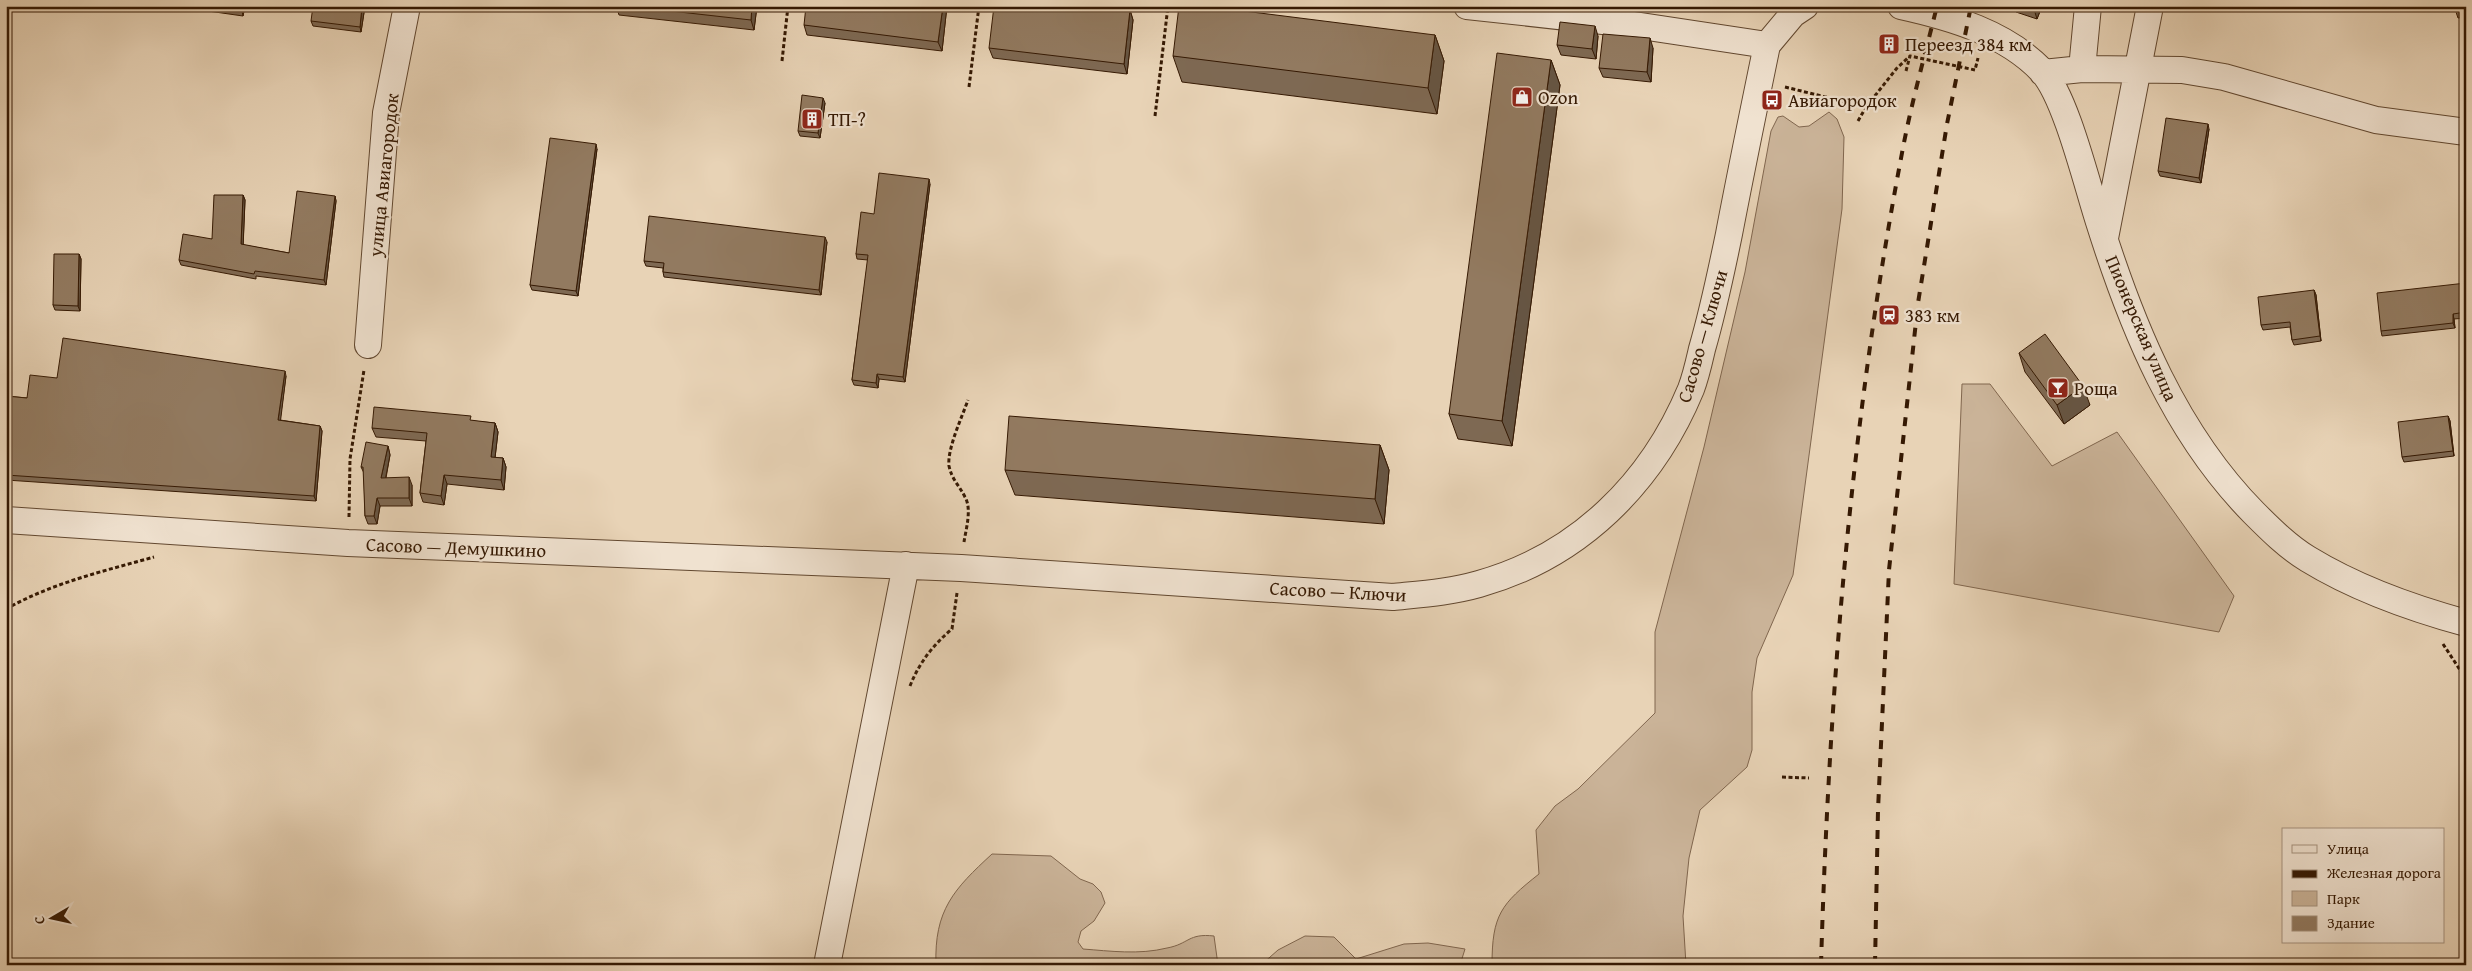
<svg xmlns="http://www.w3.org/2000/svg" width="2472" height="971" viewBox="0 0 2472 971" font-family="'Gentium Book Plus',serif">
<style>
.green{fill:#cab398;stroke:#80664e}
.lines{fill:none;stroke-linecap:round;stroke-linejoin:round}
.minor-casing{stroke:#624830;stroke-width:28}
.path{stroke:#351903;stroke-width:3;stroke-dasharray:4 2.5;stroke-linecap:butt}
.minor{stroke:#f0e2d0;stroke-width:26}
.rail{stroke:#351903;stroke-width:4;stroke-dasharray:9 9;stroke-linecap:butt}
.wall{fill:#7e6953;stroke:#351903}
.shaded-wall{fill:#665543;stroke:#351903}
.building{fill:#927a60;stroke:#351903}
.labels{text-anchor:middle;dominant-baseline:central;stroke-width:4.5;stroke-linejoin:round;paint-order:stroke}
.poi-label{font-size:19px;fill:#351903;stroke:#f0e2d0;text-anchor:start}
.street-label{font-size:19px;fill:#351903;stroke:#f0e2d0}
</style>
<rect width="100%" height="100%" fill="#e8d3b6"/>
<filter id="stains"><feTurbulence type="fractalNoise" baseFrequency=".004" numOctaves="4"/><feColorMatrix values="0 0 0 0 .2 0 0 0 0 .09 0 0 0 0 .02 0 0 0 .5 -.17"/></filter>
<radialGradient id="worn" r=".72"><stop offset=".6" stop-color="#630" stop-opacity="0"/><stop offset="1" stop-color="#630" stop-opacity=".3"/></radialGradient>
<path class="green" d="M1829,112l8,7 7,18 -2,72 -49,366 -36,83 -5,34v58l-5,17 -47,43 -11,48 -6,58 3,49h-194c0,-50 9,-61 47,-91l-3,-44 19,-24 23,-17 77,-76v-81l49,-185 41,-175 26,-141 7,-14 5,-1 16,11 10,-1z
M1962,384h28l62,82 65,-34 117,164 -15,36 -265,-48z
M992,854l59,2 29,23 13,5 8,8 4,11 -11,18 -13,10 -3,11 5,7c27,2 56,6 84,-1 22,-4 21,-15 47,-12l4,29h-282c-2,-55 18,-76 56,-111z
M1305,936l29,1 22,22 48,-15 24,-1 37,6 -5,16h-199l17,-15z"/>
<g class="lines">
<g class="minor-casing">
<path id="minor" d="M1467,6l154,17 146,22
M1901,6c50,11 105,27 141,65 24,26 45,114 57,151 33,105 76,211 155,291 16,16 34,34 54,46 49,30 103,49 158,64
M2082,69l6,-63
M2043,73l39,-4 100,1 42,7 152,43 90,12
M2105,238l45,-232
M368,345l18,-232 21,-107
M6,520l342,23 613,25 432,29c29,-3 58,-5 86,-13 100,-28 173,-101 212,-195 5,-13 8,-27 11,-40 11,-38 19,-76 27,-115 12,-63 25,-126 38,-189l26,-31 12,-8
M827,965l79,-400"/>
</g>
<path class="path" d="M782,61l6,-55
M1906,71l4,-15 65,14 3,-12
M969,87l10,-81
M1785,87l81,20 31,-39 13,-12
M1155,116l13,-110
M1858,121l8,-14
M349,517l1,-58 14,-89
M964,542c2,-13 8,-33 1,-45 -6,-12 -13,-17 -16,-31 -2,-17 13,-49 19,-66
M6,609c46,-26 98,-38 148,-52
M2443,644l23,35
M910,686c9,-23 23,-41 42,-57l5,-36
M1782,777l27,1"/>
<use href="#minor" class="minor"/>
<path class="rail" d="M1821,965c8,-272 30,-545 81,-812 9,-49 23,-98 35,-147
M1875,965l3,-155 11,-240 29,-267 29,-179 24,-118"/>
</g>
<path class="wall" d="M193,6h52l-2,10 -49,-7z
M365,6l-4,26 -48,-6 -2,-5z
M616,6h141l-3,24 -135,-15z
M947,6l-5,45 -135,-16 -3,-10z
M2014,6h28l-5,13 -21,-7z
M2466,6v11l-8,1 -2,-6z
M1130,10l3,10 -6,54 -134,-16 -4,-10z
M1435,35l9,26 -7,53 -255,-32 -9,-26z
M1598,36l-2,23 -35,-4 -4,-10z
M1653,48l-2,34 -48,-5 -4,-9z
M1551,60l9,25 -48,361 -54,-7 -9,-25z
M825,103l-5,35 -20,-2 -2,-5z
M2209,129l-8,54 -41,-7 -2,-5z
M597,149l-19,147 -46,-6 -2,-5z
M930,184l-25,198 -26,-3 -1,9 -24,-3 -2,-5 16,-120 -11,-1 -1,-5 18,-40z
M243,195l2,5 -2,45 46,8 46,-57 1,5 -10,84 -70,-9v3l-75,-14 -2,-5 33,-21z
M827,242l-6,53 -157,-18 -1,-5v-4l-17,-2 -2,-5z
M79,254l2,5 -1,52 -25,-1 -2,-5z
M2466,283v35l-12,1 1,9 -73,8 -1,-5z
M2314,290l2,5 5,46 -27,4 -2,-5 -2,-13 -27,3 -2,-5z
M2019,353l71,52 -26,19 -39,-52z
M286,376l-6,44 40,6 2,5 -6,70 -310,-21v-84l21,2 30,-20z
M2448,416l2,5 4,35 -50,6 -2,-5z
M472,421l23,2 3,9 -3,26h8l3,9 -2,23 -57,-6 -3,21 -21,-3 -3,-9 6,-52 -50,-4 -4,-9z
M1380,445l9,25 -5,54 -369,-29 -10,-25z
M388,446l2,9 -4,23 26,7v21h-32l-3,18h-9l-3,-8 -1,-43 -3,-6z"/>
<path class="shaded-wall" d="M242,6h3l-2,10 -1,-5z
M362,6h3l-4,26 -1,-5z
M752,6h5l-3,24 -3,-10z
M943,6h4l-5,45 -4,-9z
M2035,6h7l-5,13 -3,-10z
M1130,10l3,10 -6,54 -3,-10z
M1595,26l3,10 -2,23 -4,-10z
M1435,35l9,26 -7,53 -9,-26z
M1650,38l3,10 -2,34 -4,-10z
M1551,60l9,25 -48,361 -10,-25z
M823,98l2,5 -5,35 -2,-5z
M2208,124l1,5 -8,54 -2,-5z
M596,144l1,5 -19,147 -2,-5z
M929,179l1,5 -25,198 -2,-5z
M243,195l2,5 -2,49 -2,-5z
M335,196l1,5 -10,84 -2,-5z
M825,237l2,5 -6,53 -2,-5z
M79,254l2,5 -1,52 -2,-5z
M2314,290l2,5 5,46 -1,-5z
M2453,314l1,5 1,9 -2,-5z
M285,371l1,5 -6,49 -2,-5z
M877,374l2,5 -1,9 -2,-5z
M2083,386l7,19 -26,19 -7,-19z
M2448,416l2,5 4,35 -1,-5z
M495,423l3,9 -4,34 -3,-9z
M320,426l2,5 -6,70 -2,-5z
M1380,445l9,25 -5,54 -9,-25z
M388,446l2,9 -6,31 -3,-8z
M503,458l3,9 -2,23 -3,-10z
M444,475l3,9 -3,21 -3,-9z
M409,477l3,8v21l-3,-8z
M377,498l3,8 -3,18 -3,-8z"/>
<path class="building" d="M208,6h34v5z
M313,6h49l-2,21 -49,-6z
M626,6h126l-1,14z
M806,6h137l-5,36 -134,-17z
M994,6h102l34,4 -6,54 -135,-16z
M1179,6h25l231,29 -7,53 -255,-32z
M2025,6h10l-1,3z
M2456,6h10v6h-10z
M1560,22l35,4 -3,23 -35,-4z
M1603,34l47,4 -3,34 -48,-4z
M1497,53l54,7 -49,361 -53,-7z
M802,95l21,3 -5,35 -20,-2z
M2166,118l42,6 -9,54 -41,-7z
M550,138l46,6 -20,147 -46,-6z
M879,173l50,6 -26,198 -26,-3 -1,9 -24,-3 16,-125 -12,-1 5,-42 13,2z
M297,191l38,5 -11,84 -69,-9 -1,3 -75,-14 4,-26 29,5 2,-44h29l-2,49 48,9z
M649,216l176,21 -6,53 -156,-18 1,-9 -20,-2z
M54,254h25l-1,52 -25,-1z
M2466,283v29l-13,2v9l-72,8 -4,-38z
M2314,290l6,46 -28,4 -2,-18 -29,3 -3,-28z
M2045,334l38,52 -26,19 -38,-52z
M63,338l222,33 -7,49 42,6 -6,70 -308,-21v-79l21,2 3,-23 27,3z
M374,407l97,9 -1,4 25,3 -4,34 12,1 -2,22 -57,-5 -3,21 -21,-3 7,-60 -55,-5z
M1009,416l371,29 -5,54 -370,-29z
M2448,416l5,35 -51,6 -4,-35z
M366,442l22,4 -7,32 28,-1v21h-32l-3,18h-9l-2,-49h-2z"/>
<defs>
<g id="building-square" transform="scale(1.125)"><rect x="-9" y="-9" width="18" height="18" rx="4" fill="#8f2418" stroke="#f0e2d0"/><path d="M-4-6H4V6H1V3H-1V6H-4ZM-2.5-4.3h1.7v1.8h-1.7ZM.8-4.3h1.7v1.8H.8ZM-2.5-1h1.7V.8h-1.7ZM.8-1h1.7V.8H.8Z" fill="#fff"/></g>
<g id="shop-square" transform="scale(1.125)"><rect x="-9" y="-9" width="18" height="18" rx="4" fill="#8f2418" stroke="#f0e2d0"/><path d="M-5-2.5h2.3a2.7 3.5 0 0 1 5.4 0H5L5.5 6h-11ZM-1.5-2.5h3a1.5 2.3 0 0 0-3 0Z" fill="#fff"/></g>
<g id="bus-square" transform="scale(1.125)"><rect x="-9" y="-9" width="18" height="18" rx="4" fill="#8f2418" stroke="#f0e2d0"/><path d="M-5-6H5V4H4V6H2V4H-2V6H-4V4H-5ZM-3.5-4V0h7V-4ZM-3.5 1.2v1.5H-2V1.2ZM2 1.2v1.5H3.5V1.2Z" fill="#fff"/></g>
<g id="station-square" transform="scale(1.125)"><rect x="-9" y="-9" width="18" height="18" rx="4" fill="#8f2418" stroke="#f0e2d0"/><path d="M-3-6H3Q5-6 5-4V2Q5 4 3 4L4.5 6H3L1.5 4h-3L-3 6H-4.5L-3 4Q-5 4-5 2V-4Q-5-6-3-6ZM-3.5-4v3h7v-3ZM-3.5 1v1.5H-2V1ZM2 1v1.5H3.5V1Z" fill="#fff"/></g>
<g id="bar-square" transform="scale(1.125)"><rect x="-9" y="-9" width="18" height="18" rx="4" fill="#8f2418" stroke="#f0e2d0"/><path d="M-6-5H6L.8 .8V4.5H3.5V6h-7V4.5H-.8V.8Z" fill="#fff"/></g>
</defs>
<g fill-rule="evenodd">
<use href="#building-square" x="1889" y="44"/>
<use href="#shop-square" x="1522" y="97"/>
<use href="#bus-square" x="1772" y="100"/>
<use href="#building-square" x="812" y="119"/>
<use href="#station-square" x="1889" y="315"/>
<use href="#bar-square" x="2058" y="388"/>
</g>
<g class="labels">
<g class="poi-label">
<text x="1905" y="44">Переезд 384 км</text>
<text x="1538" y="97">Ozon</text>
<text x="1788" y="100">Авиагородок</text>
<text x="828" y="119">ТП-?</text>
<text x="1905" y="315">383 км</text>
<text x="2074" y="388">Роща</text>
</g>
<g class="street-label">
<text transform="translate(383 175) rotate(-84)">улица Авиагородок</text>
<text transform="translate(2142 328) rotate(67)">Пионерская улица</text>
<text transform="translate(1702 336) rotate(-74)">Сасово — Ключи</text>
<text transform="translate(456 547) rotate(2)">Сасово — Демушкино</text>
<text transform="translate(1338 591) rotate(3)">Сасово — Ключи</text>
</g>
</g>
<rect width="2472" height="971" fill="none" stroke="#e8d3b6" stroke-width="25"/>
<rect x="8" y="8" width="2457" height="956" fill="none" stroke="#351903" stroke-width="2.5"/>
<rect x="12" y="12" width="2447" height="946" fill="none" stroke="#351903"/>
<rect x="2282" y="828" width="162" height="115" fill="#f0e2d0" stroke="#a5927e"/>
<rect x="2292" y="845" width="25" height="8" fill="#f0e2d0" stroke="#a5927e"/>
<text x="2327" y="854" font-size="15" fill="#351903">Улица</text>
<rect x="2292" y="870" width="25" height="8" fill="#351903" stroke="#a5927e"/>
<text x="2327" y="878" font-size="15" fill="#351903">Железная дорога</text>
<rect x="2292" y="891" width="25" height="15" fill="#cab398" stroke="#a5927e"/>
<text x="2327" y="904" font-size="15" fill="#351903">Парк</text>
<rect x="2292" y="916" width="25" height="15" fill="#927a60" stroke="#a5927e"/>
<text x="2327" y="928" font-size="15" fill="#351903">Здание</text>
<g transform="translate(52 918) rotate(261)" stroke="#f0e2d0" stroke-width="4" paint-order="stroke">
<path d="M0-4L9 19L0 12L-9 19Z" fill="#351903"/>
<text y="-8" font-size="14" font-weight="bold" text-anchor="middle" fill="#351903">С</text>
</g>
<rect width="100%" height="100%" filter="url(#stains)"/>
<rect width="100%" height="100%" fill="url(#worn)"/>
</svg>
